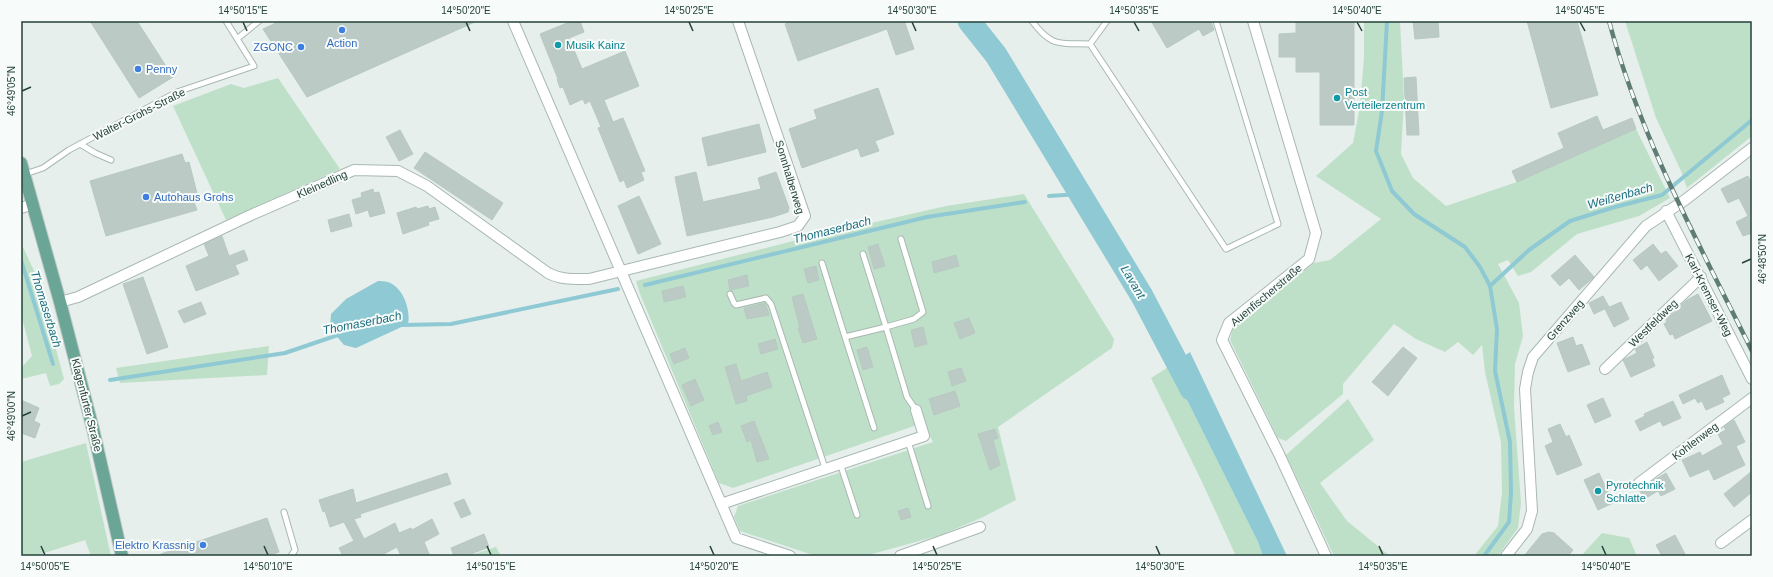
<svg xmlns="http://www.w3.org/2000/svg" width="1773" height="577" viewBox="0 0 1773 577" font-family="Helvetica,sans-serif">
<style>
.green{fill:#bfe0c8}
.water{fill:#8ec9d4}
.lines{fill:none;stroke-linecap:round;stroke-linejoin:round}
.stream{stroke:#8ec9d4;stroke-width:4}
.river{stroke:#8ec9d4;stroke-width:23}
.building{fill:#bbcac4;stroke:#b8c9c2}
.lane-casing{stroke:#a8b8b2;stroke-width:7}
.street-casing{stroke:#a8b8b2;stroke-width:12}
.primary-casing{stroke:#c2cac8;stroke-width:14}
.lane{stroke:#fff;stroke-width:5}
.street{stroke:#fff;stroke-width:10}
.primary{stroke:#6aa596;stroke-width:12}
.rail-casing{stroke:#5f7d75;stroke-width:4.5}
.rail{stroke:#f7fbf9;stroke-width:3;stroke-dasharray:9;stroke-linecap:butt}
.ticks{fill:none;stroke:#24423a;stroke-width:1.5}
.shop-dot{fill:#3f7fe0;stroke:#f7fbf9;stroke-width:1.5}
.culture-dot{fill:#0f9aa8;stroke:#f7fbf9;stroke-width:1.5}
.labels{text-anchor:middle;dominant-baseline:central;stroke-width:4;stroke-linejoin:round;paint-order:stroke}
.shop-label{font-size:11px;fill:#366cbe;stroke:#f7fbf9;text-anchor:end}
.culture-label{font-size:11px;fill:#0d838f;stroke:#f7fbf9;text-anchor:start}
.street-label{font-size:11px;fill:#24423a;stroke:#f7fbf9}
.water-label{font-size:12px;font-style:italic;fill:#1c6f80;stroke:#f7fbf9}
.neatline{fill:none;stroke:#24423a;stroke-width:1.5}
.ticks-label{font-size:10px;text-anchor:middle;fill:#24423a}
</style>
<rect width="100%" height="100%" fill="#e6efeb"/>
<path class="green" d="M1364,21h36l4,78 -3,55 12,24 33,28 71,-24 119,-53 34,69 -31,18 -62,18 -46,38 -13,4 -10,-16 -10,4 21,39 4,33 -8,28 -1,43 7,96 -3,25 -20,28h-24l24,-30 4,-33 -1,-51 -16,-70 -3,-27 -9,10 -15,-13 -13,10 -29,-13 -22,-15 -51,60v10l-57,47 -8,-3 -48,-98 3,-12 81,-65 16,-3 51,-41 -65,-43 37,-33 7,-37 4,-49z
M1625,21h127v115l-65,52 -6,-17 -25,-53z
M278,78l62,91 -114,51 -53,-114 58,-22 13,4z
M1024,194l90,145 -2,9 -114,79 18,73 -35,18 -40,17 -76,21h-49l-76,-25 -6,-14 4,-11 195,-64 -10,-19 -190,65 -14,-5 -79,-189 -4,-13 161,-41 149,-34z
M21,243l15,32 28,104 -5,5 -9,2 -4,-13 -25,6v-11l11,-12 -11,-42z
M269,346l-2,29 -147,8 -4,-15z
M1170,366l88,176 5,14h-27l-34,-74 -51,-104z
M1348,399l26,41 -54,43 27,38 43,35h-56l-48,-101z
M86,443l25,113h-20l-6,-16 -50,16h-14v-94z
M1602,533l27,5 8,18h-56z
M496,547l5,9h-33z"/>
<path class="water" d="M378,281c3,0 7,0 10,1 15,5 23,28 20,42l-52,24 -12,-3 -14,-17 1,-14 15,-15z
M1190,352l97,204h-24l-5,-14 -88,-176z"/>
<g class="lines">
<path class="stream" d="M1387,21l-5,90 -6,40 16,40 22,23 51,33 15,20 10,19 7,43 -2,42 15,71 1,51 -2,29 -25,34
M1049,196l32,-2
M21,260l32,104
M645,285l282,-68 98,-15
M1490,286l39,-36 41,-29 45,-14 47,-12 90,-75
M403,325l48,-1 167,-35
M110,380l175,-27 53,-18"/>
<path class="river" d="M969,21l27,34 146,241 49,93"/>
</g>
<path class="building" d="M90,21h47l36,56 -34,21z
M280,21h197l-170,76 -44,-68z
M572,21h8l4,11 -15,6 13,31 43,-18 14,35 -35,14 9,22 10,-4 22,53 -4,1 3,8 -17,8 -3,-8 -4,2 -22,-54 3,-1 -11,-26 -5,3 -2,-5 -13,6 -7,-18 -3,1 -3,-9h1l-18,-45z
M794,21h112l-1,2 9,26 -18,6 -9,-26 -89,32 -13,-37z
M1151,21h61l-1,1 3,8 -11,6 -4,-7 -32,19z
M1296,21h58v104h-34v-53h-24v-15h-17v-23l17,-1z
M1413,21h25l1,16 -24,2z
M1527,21h50l21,74 -47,13z
M1416,77l3,58h-12l-3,-57z
M878,88l16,46 -19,7 4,10 -18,6 -3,-9 -56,20 -13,-39 28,-10 -3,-9z
M1597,116l6,14 29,-12 4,11 -119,53 -5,-11 52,-23 -6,-15z
M759,124l7,28 -58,14 -6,-28z
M400,130l13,24 -14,7 -13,-24z
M425,152l78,51 -11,17 -78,-52z
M182,154l3,9 4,-1 10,39 -5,1 3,8 -91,26 -16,-55z
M696,172l7,30 58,-13 -3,-11 18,-6 13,36 -1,4 -15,5 -86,19 -12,-59z
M1748,176l4,8v49l-9,3 -7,-14 12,-6 -9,-18 -11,5 -7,-14z
M373,189l1,4 5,-1 6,21 -15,4 -2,-7 -12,4 -4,-14 10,-3 -1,-4z
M639,196l22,48 -23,10 -20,-48z
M428,206l1,3 6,-2 4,12 -11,3 1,3 -26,9 -6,-21 19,-6 1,2z
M349,214l3,12 -21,6 -3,-12z
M222,236l7,20 15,-6 4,10 -13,5 4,9 -43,17 -10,-25 23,-10 -5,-12z
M878,244l7,22 -11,3 -6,-22z
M1653,244l8,10 5,-3 12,15 -19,15 -12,-16 -6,5 -8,-10z
M956,255l3,11 -25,7 -2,-11z
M1575,255l19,22 -15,13 -10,-12 -9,8 -9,-10z
M816,266l3,14 -11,3 -4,-14z
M747,275l2,11 -19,4 -2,-10z
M143,277l25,70 -21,7 -24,-70z
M683,286l3,11 -22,5 -2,-11z
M803,294l14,45 -14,4 -5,-15h2l-8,-31z
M1698,294l14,27 -37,18 -2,-5 -3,1 -6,-11 3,-2 -1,-2 7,-7 8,-4 -1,-3 7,-6z
M1603,296l6,11 -15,7 -5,-11z
M201,302l5,12 -22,9 -6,-12z
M1621,302l8,17 -15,8 -9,-18z
M765,303l4,12 -22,4 -3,-11z
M969,318l6,15 -15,6 -6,-16z
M923,327l4,17 -12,3 -4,-17z
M1573,337l3,9 6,-2 8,20 -22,8 -11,-29z
M775,339l3,10 -17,5 -3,-10z
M1647,342l7,16 -2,1 3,7 -24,11 -8,-17 14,-7 -2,-4z
M867,347l6,20 -10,3 -6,-20z
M1403,347l14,11 -29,38 -16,-14z
M685,348l4,10 -15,6 -4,-10z
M736,364l5,17 26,-9 5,15 -26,9 1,5 -11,3 -11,-37z
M961,368l5,13 -14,5 -4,-14z
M1722,375l8,19 -8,4 2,4 -18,8 -4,-9 -4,2 -3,-5 -12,6 -4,-9z
M695,379l9,21 -13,6 -9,-21z
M955,391l5,15 -26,9 -5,-16z
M1603,398l8,18 -16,7 -8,-18z
M21,400l18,8 -5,13 6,3 -5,14 -14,-5z
M1673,401l8,17 -18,8 -3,-5 -20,10 -5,-10 10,-5 -1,-2z
M1734,420l11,22 -9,4 9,19 -31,15 -5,-11 -19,8 -8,-17 18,-8 2,4 21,-12 -5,-10 8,-4 -2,-3z
M754,421l15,38 -12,3 -6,-22 -4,2 -6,-16z
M718,422l4,10 -9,3 -4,-9z
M1560,424l6,13 3,-2 13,30 -25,10 -12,-29 8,-4 -5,-13z
M995,429l3,9 -5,2 7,25 -10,5 -12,-36z
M1752,471v21l-18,15 -10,-13z
M447,473l4,11 -91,30 1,3 -7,2 10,20 31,-16 4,10 12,-5 1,2 20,-11 7,15 -15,8 6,14h-29l-4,-9 -17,9h-37l-4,-8 15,-7 -10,-19 -14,5 -5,-16 -2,1 -4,-12 34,-11 3,14z
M1599,473l14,30 -15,7 -14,-30z
M1666,473l9,16 -14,7 -3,-5 -14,8 -5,-10z
M464,499l7,15 -10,4 -7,-15z
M908,508l3,9 -10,3 -3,-9z
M267,518l12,34 -13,4h-104l-1,-2z
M1549,532l5,1 19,17 -5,6h-44l18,-22z
M484,534l5,13 -23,9h-12l-3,-8z
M1675,535l11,21h-24l-6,-11z"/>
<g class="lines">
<g class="lane-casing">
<path id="lane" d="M1032,21c20,27 28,22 58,23
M1107,21l-17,23 136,205 52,-25 -62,-203
M238,38l21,-17
M80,144l15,9 16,7
M25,174l18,-6 26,-18 108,-58 77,-26 -28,-45
M863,254l23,73 28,-8 9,-7 -22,-73
M822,263l23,74 41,-10 21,70 9,13
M730,294l4,9 2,2 30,-7 5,6 54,164
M845,337l29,91
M908,441l20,65
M840,463l17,52
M284,512l11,38 -4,6"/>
</g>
<g class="street-casing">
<path id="street" d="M513,21l223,517 54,18
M1253,21l63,212 -7,26 -80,64 -7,17 57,114 47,102
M21,208l12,-4
M1666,211l86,168
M60,302l18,-5 173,-82 103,-45 44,1 29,15 121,87c13,7 26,6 41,6l191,-47 18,-6 7,-10 -67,-195
M1605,369l96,-92
M1639,483l113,-85
M721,504l203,-68 -8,-26
M1721,543l31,-23
M900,556l80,-29
M1506,556l21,-27 5,-18 -7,-122 3,-17 5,-15 113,-131 39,-26 67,-52"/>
</g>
<g class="primary-casing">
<path id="primary" d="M21,163l39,139 33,127 29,127"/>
</g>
<use href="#lane" class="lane"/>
<use href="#street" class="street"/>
<use href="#primary" class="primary"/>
<g class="rail-casing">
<path id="rail" d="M1609,21c31,116 90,223 143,330"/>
</g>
<use href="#rail" class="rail"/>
</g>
<path class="ticks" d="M243,22l4,9M466,22l4,9M689,22l4,9M912,22l4,9M1134,22l5,9M1357,22l5,9M1580,22l5,9M22,91l9,-4M1742,263l9,-4M22,416l9,-4M41,546l4,9M264,546l4,9M487,546l4,9M710,546l4,9M933,546l4,9M1156,546l4,9M1379,546l4,9M1602,546l4,9"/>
<g class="shop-dot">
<circle cx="342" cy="30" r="4"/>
<circle cx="301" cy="47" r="4"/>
<circle cx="138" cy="69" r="4"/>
<circle cx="146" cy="197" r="4"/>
<circle cx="203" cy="545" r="4"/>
</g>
<g class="culture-dot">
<circle cx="558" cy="45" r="4"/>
<circle cx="1337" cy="98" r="4"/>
<circle cx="1598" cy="491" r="4"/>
</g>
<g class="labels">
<g class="shop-label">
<text x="342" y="43" text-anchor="middle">Action</text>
<text x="293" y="47">ZGONC</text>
<text x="146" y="69" text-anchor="start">Penny</text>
<text x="154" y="197" text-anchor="start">Autohaus Grohs</text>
<text x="195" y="545">Elektro Krassnig</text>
</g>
<g class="culture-label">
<text x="566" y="45">Musik Kainz</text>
<text x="1345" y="92">Post<tspan x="1345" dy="13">Verteilerzentrum</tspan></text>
<text x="1606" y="485">Pyrotechnik<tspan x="1606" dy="13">Schlatte</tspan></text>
</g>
<g class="street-label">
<text transform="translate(139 114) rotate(-27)">Walter-Grohs-Straße</text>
<text transform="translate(790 177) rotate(73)">Sonnhalberweg</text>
<text transform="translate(322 184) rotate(-24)">Kleinedling</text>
<text transform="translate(1266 295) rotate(-40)">Auenfischerstraße</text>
<text transform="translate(1709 295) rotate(63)">Karl-Kremser-Weg</text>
<text transform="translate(1565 320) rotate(-49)">Grenzweg</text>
<text transform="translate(1653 323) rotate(-44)">Westfeldweg</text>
<text transform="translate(87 405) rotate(76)">Klagenfurter Straße</text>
<text transform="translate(1695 441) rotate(-37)">Kohlenweg</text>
</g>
<g class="water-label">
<text transform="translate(1620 196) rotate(-16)">Weißenbach</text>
<text transform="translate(832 230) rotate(-14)">Thomaserbach</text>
<text transform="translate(1133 282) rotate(59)">Lavant</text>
<text transform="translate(46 309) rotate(73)">Thomaserbach</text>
<text transform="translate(362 323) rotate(-11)">Thomaserbach</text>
</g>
</g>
<rect width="1773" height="577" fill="none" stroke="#f7fbf9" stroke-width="44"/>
<rect x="22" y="22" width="1729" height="533" class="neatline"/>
<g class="ticks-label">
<text x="243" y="14">14°50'15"E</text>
<text x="466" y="14">14°50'20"E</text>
<text x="689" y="14">14°50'25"E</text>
<text x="912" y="14">14°50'30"E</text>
<text x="1134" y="14">14°50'35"E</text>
<text x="1357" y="14">14°50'40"E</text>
<text x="1580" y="14">14°50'45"E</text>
<text transform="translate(11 91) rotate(-90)" y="4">46°49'05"N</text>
<text transform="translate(1762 259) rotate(-90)" y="4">46°48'50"N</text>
<text transform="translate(11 416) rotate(-90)" y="4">46°49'00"N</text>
<text x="45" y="570">14°50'05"E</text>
<text x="268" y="570">14°50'10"E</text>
<text x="491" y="570">14°50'15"E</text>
<text x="714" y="570">14°50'20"E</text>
<text x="937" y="570">14°50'25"E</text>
<text x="1160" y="570">14°50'30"E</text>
<text x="1383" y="570">14°50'35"E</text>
<text x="1606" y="570">14°50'40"E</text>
</g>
</svg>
